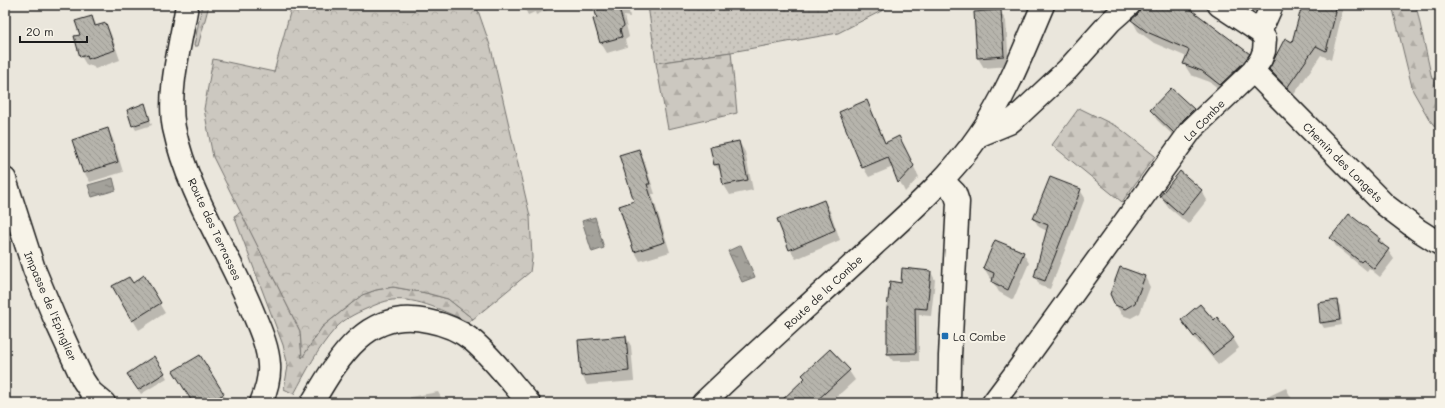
<svg xmlns="http://www.w3.org/2000/svg" width="1445" height="408" viewBox="0 0 1445 408" font-family="Mali,sans-serif">
<style>
.grass{fill:url(#grass-dots);stroke:#74726e}
.forest{fill:url(#forest-firs);stroke:#74726e}
.park{fill:url(#park-crowns);stroke:#74726e}
.water{fill:url(#water-ripples);stroke:#6d6c68}
.shadow{fill:#0003}
.building{fill:url(#building-back-hatch);stroke:#1c1c1c}
.lines{fill:none;stroke-linecap:round;stroke-linejoin:round}
.minor-casing{stroke:#1c1c1c;stroke-width:25}
.minor{stroke:#f7f3e8;stroke-width:22}
.poi-dot{fill:#1f6fb2;stroke:#f7f3e8;stroke-width:1.5}
.labels{text-anchor:middle;dominant-baseline:central;stroke-width:4;stroke-linejoin:round;paint-order:stroke}
.street-label{font-size:11px;fill:#1c1c1c;stroke:#f7f3e8}
.poi-label{font-size:11px;fill:#1c1c1c;stroke:#f7f3e8;text-anchor:start}
</style>
<defs>
<pattern id="grass-dots" width="8" height="8" patternUnits="userSpaceOnUse"><rect width="8" height="8" fill="#ccc8c0"/><path d="M2 2h.1M6 6h.1" fill="none" stroke="#afaba4" stroke-width="1.8" stroke-linecap="round"/></pattern>
<pattern id="forest-firs" width="22" height="20" patternUnits="userSpaceOnUse"><rect width="22" height="20" fill="#ccc8c0"/><path d="M5 1l3.5 6h-7zM16 11l3.5 6h-7z" fill="#afaba4"/></pattern>
<pattern id="park-crowns" width="20" height="18" patternUnits="userSpaceOnUse"><rect width="20" height="18" fill="#ccc8c0"/><path d="M2 6a3 3 0 1 1 6 0M12 15a3 3 0 1 1 6 0" fill="none" stroke="#afaba4"/></pattern>
<pattern id="water-ripples" width="26" height="14" patternUnits="userSpaceOnUse"><rect width="26" height="14" fill="#a3a19a"/><path d="M2 4q2-2 4 0t4 0M15 11q2-2 4 0t4 0" fill="none" stroke="#84827d"/></pattern>
<pattern id="building-back-hatch" width="6" height="6" patternUnits="userSpaceOnUse"><rect width="6" height="6" fill="#b6b4ac"/><path d="M-1 5l2 2M0 0l6 6M5-1l2 2" fill="none" stroke="#9c9a93"/></pattern>
</defs>
<rect width="100%" height="100%" fill="#eae6dc"/>
<filter id="ink" filterUnits="userSpaceOnUse"><feTurbulence type="fractalNoise" baseFrequency=".025" numOctaves="2"/><feDisplacementMap in="SourceGraphic" scale="8" xChannelSelector="R" yChannelSelector="G"/><feConvolveMatrix kernelMatrix="1 2 1 2 8 2 1 2 1" color-interpolation-filters="sRGB"/></filter>
<g filter="url(#ink)">
<path class="grass" d="M648,5h245l-55,28 -107,19 -75,11z"/>
<path class="forest" d="M202,5h7l-11,41h-4z
M1392,5h24l16,74 8,-3v57l-11,-14 -16,-28z
M731,52l6,61 -69,16 -12,-66z
M1079,108l39,19 37,29 -33,46 -70,-57z
M241,212l59,119 2,26 20,-30 40,-32 14,-5 17,-3 33,6 22,6 25,20 -5,3c-23,-10 -50,-25 -76,-22 -9,1 -19,6 -26,9 -12,5 -23,11 -31,20 -17,19 -29,43 -41,65l-10,-5 4,-23 -5,-21 -49,-129z"/>
<path class="park" d="M292,5h184l15,43 39,168 2,42 -2,14 -57,47 -25,-20 -22,-6 -33,-6 -17,3 -14,5 -40,32 -20,31 -2,-27 -87,-174 -9,-48 9,-50 61,13z"/>
<path class="water" d="M113,178l3,12 -24,7 -4,-12z
M595,217l9,31 -12,4 -10,-31z
M741,245l14,32 -13,5 -14,-31z"/>
<path class="shadow" d="M523,5h35l-22,10 -1,-3 -7,3z
M604,5h24l2,12 -6,-1 5,21 -4,3 2,7 -20,6 -6,-10 -7,-23 4,-2z
M1098,5h33l-21,17z
M1141,5h43l65,49 6,12 -28,29 -17,-13 -19,-7 -7,-11 3,-7 -33,-14 -16,-12 -6,-11 6,-5 4,-6z
M1237,5h33l-8,14z
M1303,5h41l-13,55 -10,-5 -28,41 -17,-17 -6,-10 22,-26z
M1000,11l6,10 3,45 -25,2 -6,-10z
M92,17l5,9 9,-2 5,10 9,26 -25,9 -3,-4 -5,1 -6,-10v-21z
M1171,89l23,21 5,10 -19,22 -23,-22 -6,-10z
M867,101l5,10 14,33 18,3 15,30 -14,15 -12,-25 -24,10 -6,-10z
M144,105l8,20 -16,5 -3,-5z
M108,129l5,10 10,33 -33,10 -6,-10z
M739,142l6,10 8,38 -23,5 -6,-10 -2,-11 -7,-9z
M638,150l6,10 11,34h-3l18,58 -30,9 -5,-9z
M1080,190l5,8 -35,91 -10,-3 -5,-9 12,-46 -8,-4 -5,-8z
M1201,190l6,10 -19,24 -21,-18 -6,-10z
M824,201l6,10 10,29 -44,19 -6,-10z
M1349,215l31,24 14,20 -14,18 -11,-9 -2,3 -31,-25 -5,-8z
M1023,253l6,10 -16,37 -14,-8 -6,-10v-2l-3,-2 -6,-10z
M1121,268l24,9 5,10 -10,26 -9,5 -9,-3 -6,-10z
M931,272l4,8 -4,36 -12,-1v46h-26l-5,-7 14,-70z
M143,277l22,36 -26,17 -26,-43 20,-2z
M1337,301l3,5 2,19 -18,3 -3,-5z
M1182,320l31,2 20,16 6,10 -21,17 -16,-20 -1,1 -13,-16z
M626,337l5,9 3,35 -47,4 -5,-10z
M849,371l6,9 -25,23h-49z
M164,373l3,5 -26,16 -10,-15z
M1286,388l8,15h-34l-1,-2z
M5,389l7,14h-7z
M438,392l6,11h-33l-1,-6z
M223,394l5,9h-34z
M656,397l4,6h-15z"/>
<path class="building" d="M593,5h25l6,21 -4,3 2,8 -22,6 -7,-24 4,-1z
M1141,5h44l65,49 -7,9 -23,22 -18,-14 -19,-7 6,-14 -42,-18 -16,-12 7,-6 3,-5z
M1302,5h35l-2,7h1l-10,39 -10,-5 -29,42 -18,-19 16,-31 7,4z
M1001,10l3,46 -27,2 -3,-46z
M92,16l3,10 11,-3 9,27 -27,9 -1,-4 -7,2 -6,-21 6,-1 -5,-14z
M1171,88l23,21 -11,11 -9,13 -24,-23z
M867,100l18,43 14,-7 15,30 -16,17 -10,-26 -26,11 -23,-56z
M145,103l5,17 -18,6 -5,-16z
M108,128l10,34 -35,11 -11,-33z
M739,141l9,39 -25,5 -4,-21 -5,1 -4,-18z
M639,149l11,35h-3l18,58 -31,10 -15,-46 15,-5 -15,-46z
M1180,171l22,19 -20,25 -22,-19z
M1050,177l31,12 -36,92 -11,-4 14,-52 -15,-6z
M824,200l11,30 -46,20 -12,-31z
M1349,214l31,24 -2,3 11,8 -15,20 -11,-9 -2,2 -31,-24z
M995,240l29,12 -16,38 -16,-8 2,-9 -11,-5z
M1120,267l25,9 -10,27 -10,6 -10,-4 -5,-11z
M902,268l29,3 -4,38 -12,-1 1,45 -29,1v-45l3,-28 11,2z
M144,275l17,28 -29,18 -20,-35 17,-9 4,6z
M1337,300l3,20 -20,3 -2,-20z
M1200,304l14,16 3,-3 17,21 -22,17 -16,-20 -2,2 -13,-17z
M626,336l3,35 -48,5 -3,-36z
M830,349l20,21 -36,33h-35l26,-25 -3,-3z
M200,355l24,39 -16,9h-15l-20,-32z
M154,356l11,17 -27,17 -11,-16z"/>
<g class="lines">
<g class="minor-casing">
<path id="minor" d="M187,5c-6,37 -20,87 -13,123 14,66 53,121 78,182 7,17 16,36 17,55 1,13 -3,26 -8,38
M1260,32l12,-27
M1253,71l132,134 33,25 22,14
M980,135l29,-12 11,-9 48,-45 43,-48 18,-16
M5,179l29,90 20,48 29,63 8,12 13,11
M942,180l13,13 3,9 -8,154 -1,47
M312,403c26,-44 55,-96 116,-82 16,3 31,9 44,19 21,18 39,42 57,63
M703,403c56,-54 114,-105 171,-158 36,-33 78,-70 105,-110 28,-40 45,-86 64,-130
M993,403l24,-32 175,-242 61,-58 8,-12 3,-8 1,-12 -5,-7 -41,-27"/>
</g>
<use href="#minor" class="minor"/>
</g>
</g>
<rect class="poi-dot" x="941" y="332" width="8" height="8" rx="2"/>
<g class="labels">
<g class="street-label">
<text transform="translate(1204 120) rotate(-46)">La Combe</text>
<text transform="translate(1343 162) rotate(45)">Chemin des Longets</text>
<text transform="translate(215 229) rotate(65)">Route des Terrasses</text>
<text transform="translate(823 292) rotate(-43)">Route de la Combe</text>
<text transform="translate(51 306) rotate(67)">Impasse de l'Epinglier</text>
</g>
<g class="poi-label">
<text x="953" y="336">La Combe</text>
</g>
</g>
<rect width="1445" height="408" fill="none" stroke="#f7f3e8" stroke-width="20"/>
<rect x="10" y="10" width="1425" height="388" fill="none" stroke="#1c1c1c" stroke-width="1.5" filter="url(#ink)"/>
<path d="M20 36v6h67v-6" fill="none" stroke="#1c1c1c" stroke-width="2"/>
<text x="26" y="36" font-size="12" fill="#1c1c1c" stroke="#f7f3e8" stroke-width="3" paint-order="stroke">20 m</text>
</svg>
